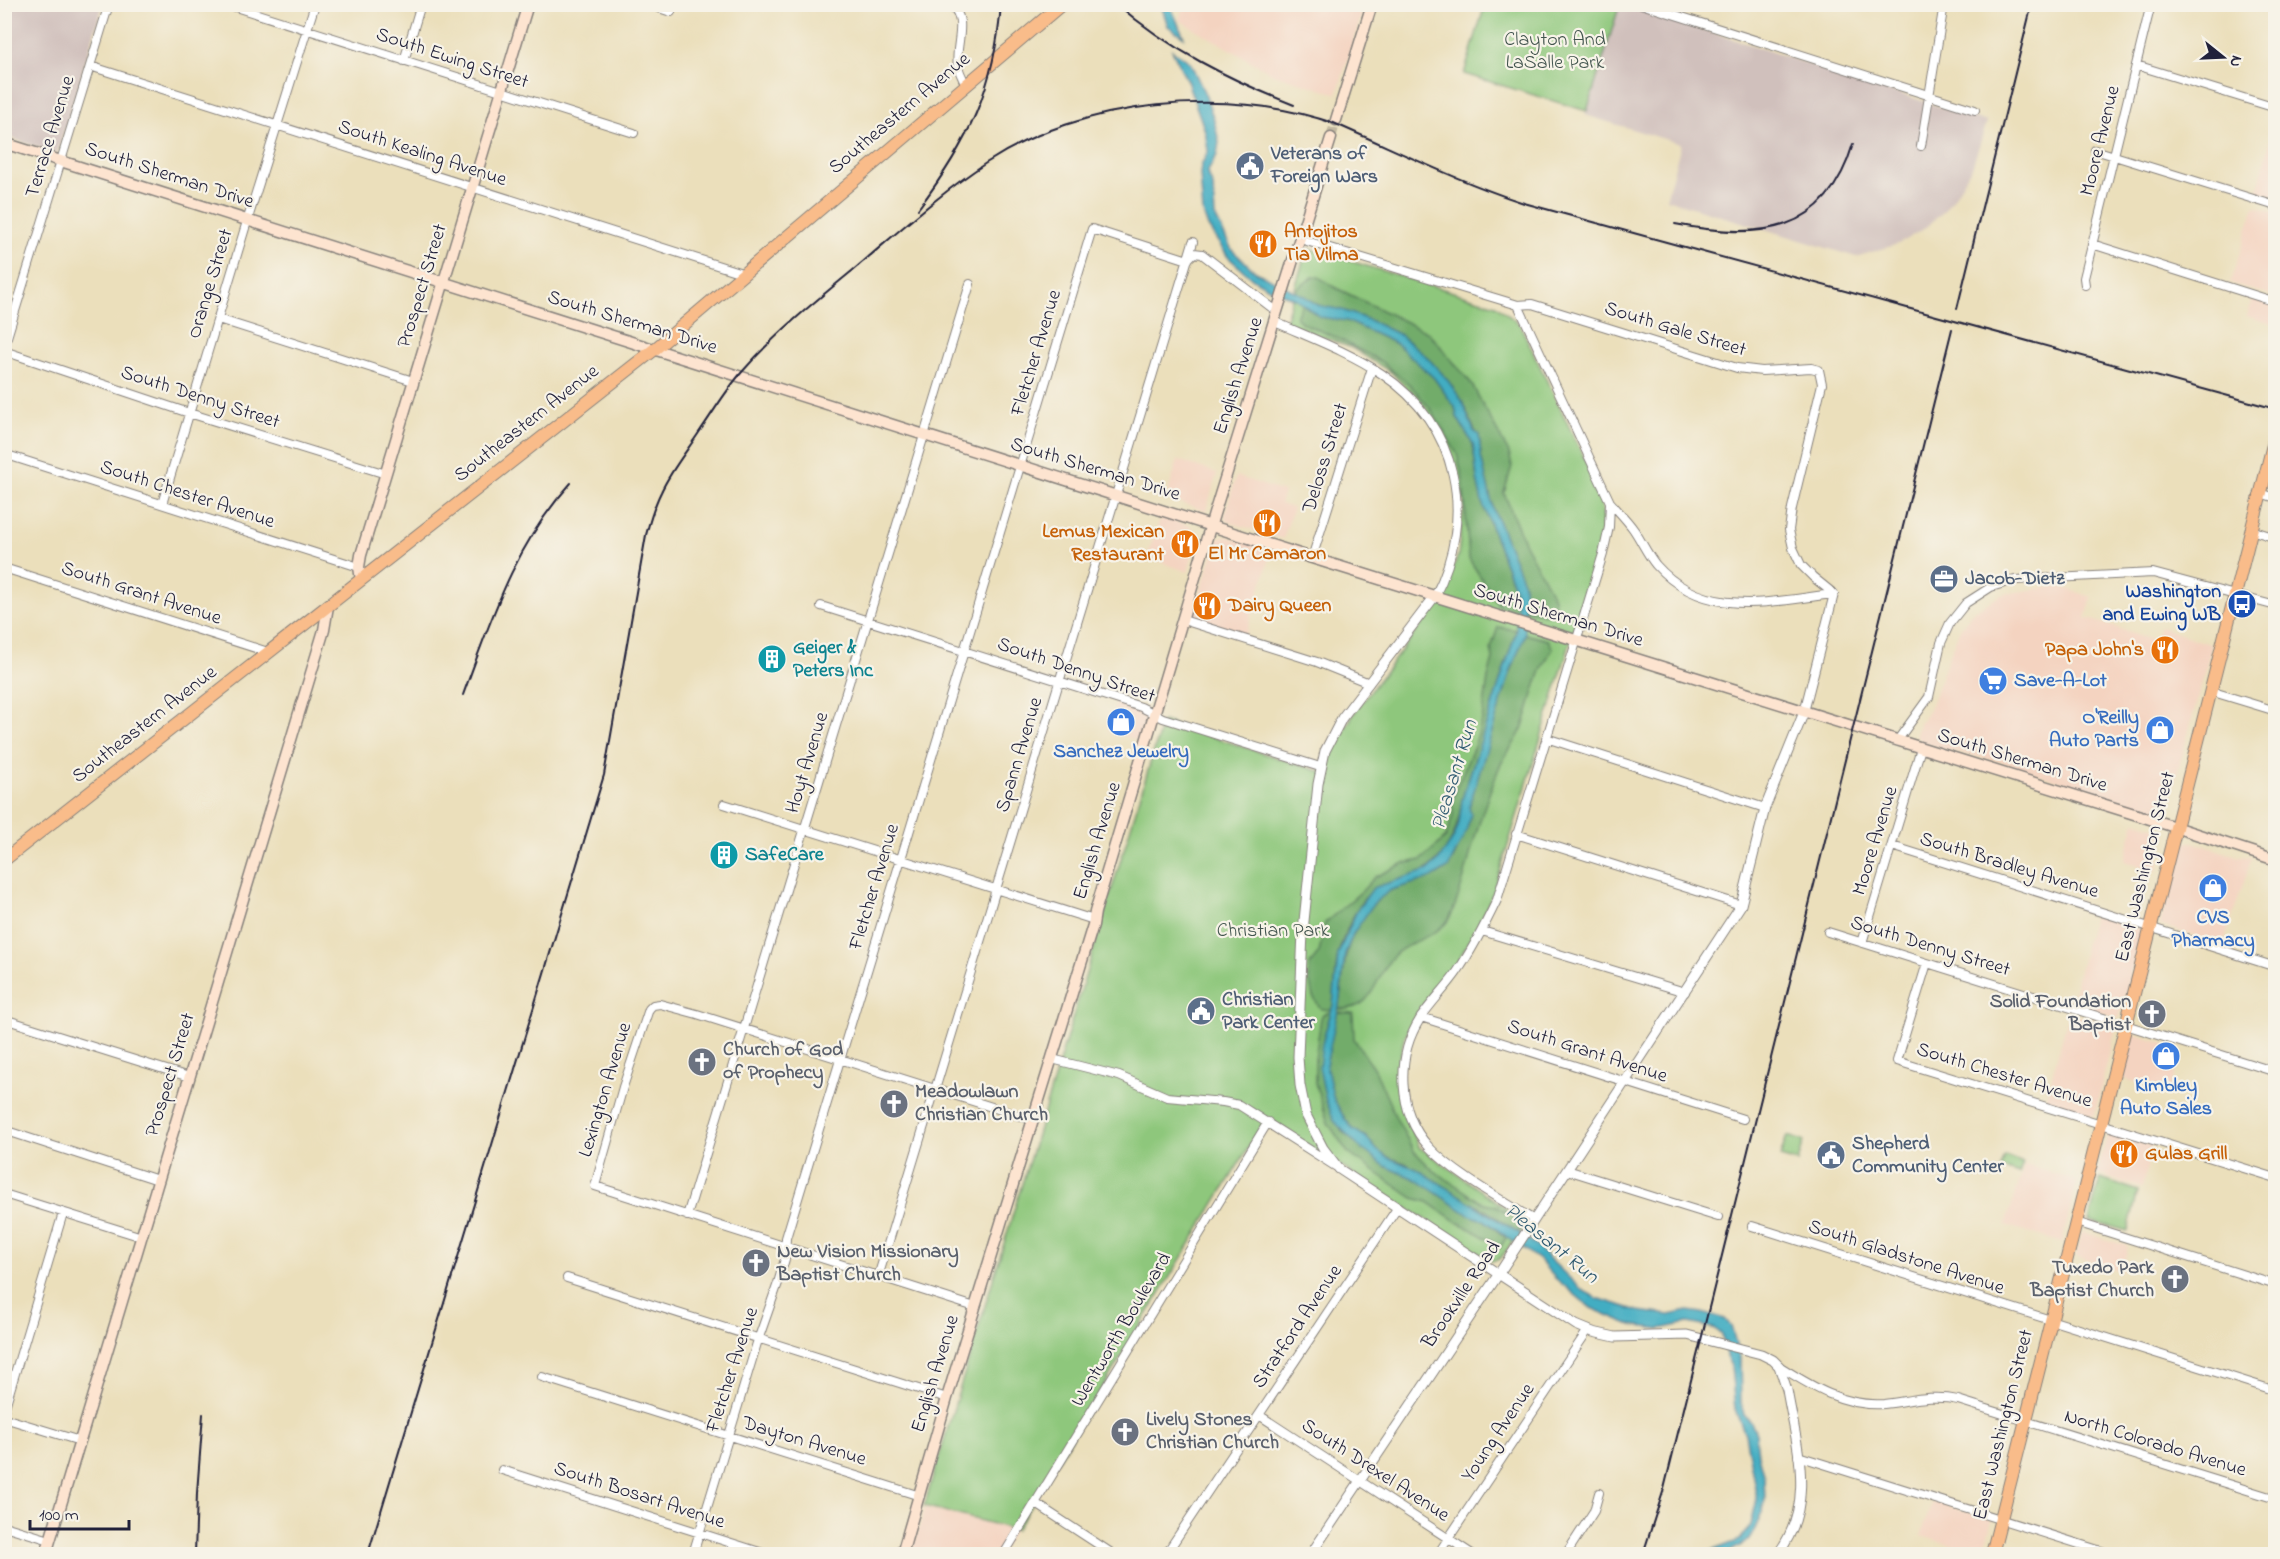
<svg xmlns="http://www.w3.org/2000/svg" width="2280" height="1559" viewBox="0 0 2280 1559" font-family="'Indie Flower',sans-serif">
<style>
.built{fill:#f4d3c0}
.industrial{fill:#d0c0bc}
.green{fill:#8ec77b;stroke:#58745b;stroke-width:1.5}
.forest{fill:#72ac6b;stroke:#4a6753;stroke-width:1.5}
.water{fill:#43adc2;stroke:#32687e;stroke-width:1.5}
.lines{fill:none;stroke-linecap:round;stroke-linejoin:round}
.secondary-tunnel{stroke:#c3b9a1;stroke-width:10;stroke-dasharray:10 5;stroke-linecap:butt}
.minor-casing{stroke:#86807b;stroke-width:10}
.tertiary-casing{stroke:#86807b;stroke-width:11}
.secondary-casing{stroke:#86807b;stroke-width:13}
.primary-casing{stroke:#86807b;stroke-width:14}
.minor{stroke:#fff;stroke-width:8}
.tertiary{stroke:#fff;stroke-width:9}
.secondary{stroke:#fde4d0;stroke-width:10}
.primary{stroke:#f9bc8a;stroke-width:12}
.rail{stroke:#22223b;stroke-width:2}
.labels{text-anchor:middle;dominant-baseline:central;stroke-width:4.5;stroke-linejoin:round;paint-order:stroke}
.park-label{font-size:20px;fill:#42544e;stroke:#f7f3e8}
.street-label{font-size:20px;fill:#22223b;stroke:#f7f3e8}
.service-label{font-size:20px;font-weight:bold;fill:#4e5e75;stroke:#f7f3e8;text-anchor:start}
.food-label{font-size:20px;font-weight:bold;fill:#c56008;stroke:#f7f3e8;text-anchor:start}
.transit-label{font-size:20px;font-weight:bold;fill:#164399;stroke:#f7f3e8;text-anchor:end}
.culture-label{font-size:20px;font-weight:bold;fill:#0d838f;stroke:#f7f3e8;text-anchor:start}
.shop-label{font-size:20px;font-weight:bold;fill:#366cbe;stroke:#f7f3e8}
.worship-label{font-size:20px;font-weight:bold;fill:#5b616d;stroke:#f7f3e8;text-anchor:start}
.water-label{font-size:21px;font-style:italic;fill:#2f5a71;stroke:#f7f3e8}
</style>
<rect width="100%" height="100%" fill="#f7f3e8"/>
<filter id="ink" filterUnits="userSpaceOnUse"><feTurbulence type="fractalNoise" baseFrequency=".0167" numOctaves="2"/><feDisplacementMap in="SourceGraphic" scale="12" xChannelSelector="R" yChannelSelector="G"/><feConvolveMatrix kernelMatrix="1 2 1 2 8 2 1 2 1" color-interpolation-filters="sRGB"/></filter>
<filter id="wash" filterUnits="userSpaceOnUse"><feTurbulence type="fractalNoise" baseFrequency=".008" numOctaves="4" result="noise"/><feDisplacementMap in="SourceGraphic" scale="24" xChannelSelector="R" yChannelSelector="G"/><feGaussianBlur stdDeviation="1.35" result="paint"/><feColorMatrix in="noise" values="0 0 0 0 0 0 0 0 0 0 0 0 0 0 0 0 0 1.4 0 .05"/><feComposite in="paint" operator="in"/></filter>
<g filter="url(#wash)">
<rect width="100%" height="100%" fill="#ebdfbb"/>
<path class="built" d="M1183,5v-1l182,1 -28,89 -64,-20 -94,-54z
M2275,123v75l-18,-6z
M2255,206l20,6v85l-45,-14z
M2253,299l22,7v19l-28,-9z
M1178,460l39,13 -11,38 -40,-13z
M1236,476l48,16 -4,12 13,4 -10,31 -55,-17 -3,-3v-5z
M1164,517l26,9 8,7 -10,39 -41,-15 12,-35z
M1226,536l46,15 -27,85 -54,-16 26,-80 2,-3z
M2058,586l34,11 -6,21 69,22 5,-13 52,18 -46,170 -170,-54 -47,-10 -25,-8 -8,-8 3,-11 10,-14 30,-79 13,-19 31,-18z
M1116,703l32,10 -8,28 -32,-10z
M2135,821l31,10 -9,40 -33,-10z
M2187,842h5l45,14 15,1 -29,88 -63,-20 19,-72 2,-7z
M2093,915l49,14 -23,89 -48,-15z
M2069,1013l47,14 -22,89 -49,-14z
M2133,1034l48,15 -11,39 -3,3 -46,-13z
M2108,1132l44,14 -10,42 -45,-14z
M2025,1165l52,16 -15,62 -57,-18z
M2082,1232l46,14 -6,25 -46,-15z
M1932,1501l60,18 -9,35 -62,-18z
M925,1508l89,22 -14,24h-89z"/>
<path class="industrial" d="M5,4l98,1 -46,149 -52,-18z
M1625,4l362,118 -15,45 -19,32 -11,14 -20,17 -24,14 -42,13 -190,-58 15,-55 -96,-29 35,-110z"/>
<path class="green" d="M1612,5l7,2 -32,104 -123,-37 21,-69z
M1307,248l189,57 24,20 81,168 2,22 -3,30 -106,346 -19,40 -22,38 -36,44 -13,26 -6,27 1,30 20,51 108,76 -27,36 -9,2 -225,-142 -250,411 -92,-24 239,-785 165,53 4,-24 26,-43 71,-92 17,-26 12,-34 6,-52 -12,-48 -28,-49 -33,-34 -39,-24 -67,-26z
M1787,1136l17,5 -6,21 -18,-5z
M2005,1156l18,7 -4,11 -18,-6z
M2100,1179l38,12 -10,40 -39,-10z"/>
<path class="forest" d="M1313,277h6l13,9 97,47 42,50 38,70 3,13 -8,27 20,49 30,56 1,11 -3,6 -27,-5 -1,-26 -31,-76 -12,-51 -2,-22 -4,-4 -14,-32 -15,-21 -20,-22 -26,-21 -31,-15 -27,-10 -22,-4 -26,-15z
M1302,304l18,13 27,4 50,23 37,34 21,29 2,10 16,27 4,35 5,23 29,78 5,13 1,18 -18,-5 -30,-47 -6,-79 -6,-26 -27,-46 -20,-23 -30,-24 -45,-24 -33,-14 -6,-6z
M1498,627l18,3v2l-54,167c-4,33 -16,67 -52,78 -15,4 -33,9 -45,21 -10,11 -24,43 -27,57 -4,18 -2,37 -6,55l-11,-1 -8,-12 -4,-19 1,-14 9,-11 6,-30 38,-33 12,-13 27,-13 19,-4 25,-23 7,-22 -1,-12 4,-15 19,-44 7,-24 6,-42 5,-19 -2,-11z
M1525,634l23,6 5,9c-16,21 -21,54 -31,80 -6,14 -17,25 -23,39 -12,29 -22,60 -30,91 -6,20 -10,42 -20,60 -12,19 -45,22 -59,41 -17,23 -17,51 -52,49 8,-38 2,-61 28,-96 9,-12 22,-23 36,-28 14,-5 36,-6 47,-19 5,-6 8,-17 12,-24 5,-11 11,-23 8,-35 17,-59 34,-117 56,-173z
M1331,1012l-9,32 2,40 2,17 16,30 43,35 32,14 52,35 15,5 22,18 -6,10 -8,-7 -38,-21 -26,-18 -15,-4 -65,-45 -20,-30 -13,-40v-24l6,-41 2,-4z
M1337,1012l16,1 1,26 22,33 20,46 18,33 19,19 48,32 16,4 23,15 2,5 -4,6 -36,-24 -14,-6 -63,-39 -18,-6 -10,-7 -11,-13 -12,-7 -9,-11 -11,-19 -8,-35z"/>
<path class="water" d="M1161,5h9l14,32 -16,-11z
M1172,50l18,12 15,32 9,26 5,22 -2,13 -10,18 6,13 2,30 17,34 24,22 50,25 11,8 25,5 27,10 31,15 26,21 20,22 15,21 13,32 5,4 2,22 12,51 31,76 1,51 -14,35 -42,137 2,7 -5,18 -18,36 -16,10 -41,12 -17,13 -21,31 -8,20 -6,52 -13,59 8,35 11,19 9,11 12,7 11,13 10,7 32,13 111,70 52,50 15,8 41,13 32,4 18,-4 14,2 23,6 6,7 9,31 1,45 3,13 7,7 5,12 2,21 6,22 1,23 -3,13 -12,27 -24,14h-23l37,-14 11,-15 6,-26 -12,-65 -10,-24 -4,-44 -5,-10 -4,-22 -9,-6 -25,-5 -28,6 -29,-4 -40,-17 -36,-30 -16,-18 -55,-40 -15,-5 -52,-35 -32,-14 -28,-21 -22,-23 -9,-21 -7,-34 3,-23 11,-39 5,-51 19,-44 16,-22 55,-18 10,-9 16,-24 5,-14 3,-24 54,-167 1,-21 -1,-18 -34,-91 -5,-23 -4,-35 -16,-27 -2,-10 -21,-29 -37,-34 -50,-23 -27,-4 -24,-18 -22,-8 -21,-12 -25,-22 -20,-30 -5,-14 -3,-39 1,-8 7,-15 -3,-20 -18,-50z"/>
</g>
<g filter="url(#ink)">
<g class="lines">
<path class="secondary-tunnel" d="M1331,138l5,-18"/>
<g class="minor-casing">
<path id="minor" d="M226,4l408,129
M647,4l24,8
M950,4c20,16 4,41 8,62 1,6 5,12 7,18
M1641,4l334,106
M2265,4l11,4
M404,61l17,-57
M2136,65l140,43
M90,66l655,208
M1921,146l23,-142
M2095,150l181,56
M1300,239l218,66 92,197 -1,25 -6,27 -106,346c-12,25 -24,49 -40,72 -11,16 -26,30 -37,47 -24,38 -23,93 9,128 24,26 73,53 105,73
M2092,244l184,58
M1188,259l6,-6 8,1 69,53 7,3
M2085,285l-1,-7 67,-274
M1518,305l14,-1 205,64 25,3 49,-3 8,2 3,14 -30,124 -3,22 4,18 8,17 12,12 21,17 -30,118
M218,319l195,62
M1275,322c36,16 74,30 107,52 77,52 94,142 53,222
M4,347l105,-343
M4,351l185,62 197,61
M4,454l355,113
M2260,493l16,5
M1610,502c8,9 17,18 24,28 8,12 13,24 22,35 49,55 114,36 178,29
M162,504l83,-276 70,-224
M2251,530l25,8
M1312,558l60,-190
M4,568l264,84
M821,606l320,101 22,11 157,49
M1183,620l134,42 52,21
M2210,691l66,20
M1546,738l219,70
M1897,741l32,-44 12,-54 9,-20 16,-20 25,-16 24,-7 138,-7 123,33
M724,804l370,116
M1516,834l225,71
M1892,846l384,121
M1482,931l203,61
M1828,932l448,140
M1862,943l59,-195
M1927,963l-30,98 379,117
M1421,1017l322,102
M4,1019l185,58
M1052,1059l67,17 48,21 56,5 16,3 96,61
M4,1130l154,50
M1567,1170l151,47
M4,1194l138,43
M687,1216l283,-932
M2076,1222l200,63
M1752,1226l524,165
M878,1277l315,-1035
M567,1278l380,120
M975,1307l-380,-121 28,-99 26,-78 4,-4 7,-1 37,10 336,106
M1779,1366c32,20 65,41 105,38 26,-3 48,-10 74,-4l318,99
M542,1377l378,119
M4,1410l59,-197
M1259,1415l213,139
M4,1418l76,23
M1798,1456l313,98
M502,1470l264,84
M1035,1503l78,51
M4,1526l46,14
M693,1554l64,-211 21,-60 7,-24 1,-21 306,-1009 96,31
M1004,1554l264,-432
M1166,1554l232,-347
M1438,1554l150,-224
M1566,1554l28,-43 5,-18"/>
</g>
<g class="tertiary-casing">
<path id="tertiary" d="M1435,596l-93,122 -17,33 -7,33 -15,147 -5,126 2,28 6,30 17,33 16,21 237,156 17,7 22,5 72,-2 74,19 12,6 6,6 8,24c10,58 29,113 -9,164
M1311,1554l187,-279 243,-370 24,-97 39,-96"/>
</g>
<g class="secondary-casing">
<path id="secondary" d="M1336,120l36,-116
M4,143l1308,415 835,260 129,42
M361,580l-2,-13 2,-12 167,-551
M46,1554l278,-924 4,-24
M902,1554l45,-156 146,-473 2,-13 119,-398 117,-376"/>
</g>
<g class="primary-casing">
<path id="primary" d="M4,860l651,-511 407,-345
M1992,1554l284,-1121"/>
</g>
<use href="#minor" class="minor"/>
<use href="#tertiary" class="tertiary"/>
<use href="#secondary" class="secondary"/>
<use href="#primary" class="primary"/>
<path class="rail" d="M1117,4c51,45 114,76 177,101
M1329,121c65,28 128,60 195,82l752,206
M918,209c50,-66 77,-121 83,-205
M1675,224c82,16 151,12 178,-80
M1957,309l75,-305
M463,695c29,-78 51,-149 108,-212
M195,1554l2,-61 6,-79
M368,1554l236,-779 42,-240c4,-15 8,-29 15,-43 10,-22 26,-41 39,-61 14,-20 26,-41 42,-59 33,-38 71,-69 110,-101 44,-37 87,-77 134,-108 97,-64 242,-77 350,-39
M1643,1554l21,-65 288,-1160"/>
</g>
</g>
<defs>
<g id="civic-disc" transform="scale(1.5)"><circle r="9.5" fill="#5c6f8a" stroke="#f7f3e8"/><path d="M-.6-6.5H3V-4.5H.6V-3L4-1V1h2V6H-6V1h2V-1L-.6-3ZM-1.2 2.5V6h2.4V2.5Z" fill="#fff"/></g>
<g id="restaurant-disc" transform="scale(1.5)"><circle r="9.5" fill="#e8710a" stroke="#f7f3e8"/><path d="M-5-6h1v4h1v-4h1v4h1v-4h1v5L-1.5 .5V6h-2V.5L-5-1ZM5-6V6H3V1.5H1.5Q1.5-4 5-6Z" fill="#fff"/></g>
<g id="office-disc" transform="scale(1.5)"><circle r="9.5" fill="#5c6f8a" stroke="#f7f3e8"/><path d="M-6-3h4V-5.5h4V-3h4V5H-6ZM-1-4.5V-3h2v-1.5ZM-6 0V1H6V0Z" fill="#fff"/></g>
<g id="bus-disc" transform="scale(1.5)"><circle r="9.5" fill="#1a4fb4" stroke="#f7f3e8"/><path d="M-5-6H5V4H4V6H2V4H-2V6H-4V4H-5ZM-3.5-4V0h7V-4ZM-3.5 1.2v1.5H-2V1.2ZM2 1.2v1.5H3.5V1.2Z" fill="#fff"/></g>
<g id="building-disc" transform="scale(1.5)"><circle r="9.5" fill="#0f9aa8" stroke="#f7f3e8"/><path d="M-4-6H4V6H1V3H-1V6H-4ZM-2.5-4.3h1.7v1.8h-1.7ZM.8-4.3h1.7v1.8H.8ZM-2.5-1h1.7V.8h-1.7ZM.8-1h1.7V.8H.8Z" fill="#fff"/></g>
<g id="supermarket-disc" transform="scale(1.5)"><circle r="9.5" fill="#3f7fe0" stroke="#f7f3e8"/><path d="M-6-5.5h2.5l.6 2H6L4.5 2H-2.5L-4.4-4H-6ZM-1.5 3.2a1.3 1.3 0 1 0 .1 0ZM3 3.2a1.3 1.3 0 1 0 .1 0Z" fill="#fff"/></g>
<g id="shop-disc" transform="scale(1.5)"><circle r="9.5" fill="#3f7fe0" stroke="#f7f3e8"/><path d="M-5-2.5h2.3a2.7 3.5 0 0 1 5.4 0H5L5.5 6h-11ZM-1.5-2.5h3a1.5 2.3 0 0 0-3 0Z" fill="#fff"/></g>
<g id="church-disc" transform="scale(1.5)"><circle r="9.5" fill="#6b7280" stroke="#f7f3e8"/><path d="M-1.2-6h2.4v3.5h3.3v2.4h-3.3V6h-2.4V-.1h-3.3v-2.4h3.3Z" fill="#fff"/></g>
</defs>
<g fill-rule="evenodd">
<use href="#civic-disc" x="1250" y="166"/>
<use href="#restaurant-disc" x="1263" y="244"/>
<use href="#restaurant-disc" x="1267" y="523"/>
<use href="#restaurant-disc" x="1185" y="544"/>
<use href="#office-disc" x="1944" y="579"/>
<use href="#bus-disc" x="2242" y="604"/>
<use href="#restaurant-disc" x="1207" y="606"/>
<use href="#restaurant-disc" x="2165" y="650"/>
<use href="#building-disc" x="772" y="659"/>
<use href="#supermarket-disc" x="1993" y="681"/>
<use href="#shop-disc" x="1121" y="722"/>
<use href="#shop-disc" x="2160" y="730"/>
<use href="#building-disc" x="724" y="855"/>
<use href="#shop-disc" x="2213" y="888"/>
<use href="#civic-disc" x="1201" y="1011"/>
<use href="#church-disc" x="2152" y="1014"/>
<use href="#shop-disc" x="2166" y="1056"/>
<use href="#church-disc" x="702" y="1062"/>
<use href="#church-disc" x="894" y="1104"/>
<use href="#restaurant-disc" x="2124" y="1154"/>
<use href="#civic-disc" x="1831" y="1155"/>
<use href="#church-disc" x="756" y="1263"/>
<use href="#church-disc" x="2175" y="1279"/>
<use href="#church-disc" x="1125" y="1432"/>
</g>
<g class="labels">
<g class="park-label">
<text x="1555" y="40">Clayton And<tspan x="1555" dy="23">LaSalle Park</tspan></text>
<text x="1273" y="931">Christian Park</text>
</g>
<g class="street-label">
<text transform="translate(452 59) rotate(18)">South Ewing Street</text>
<text transform="translate(900 114) rotate(-40)">Southeastern Avenue</text>
<text transform="translate(51 137) rotate(-73)">Terrace Avenue</text>
<text transform="translate(2101 141) rotate(-76)">Moore Avenue</text>
<text transform="translate(422 154) rotate(18)">South Kealing Avenue</text>
<text transform="translate(169 176) rotate(18)">South Sherman Drive</text>
<text transform="translate(211 284) rotate(-73)">Orange Street</text>
<text transform="translate(423 286) rotate(-73)">Prospect Street</text>
<text transform="translate(632 323) rotate(17)">South Sherman Drive</text>
<text transform="translate(1675 330) rotate(17)">South Gale Street</text>
<text transform="translate(1037 353) rotate(-73)">Fletcher Avenue</text>
<text transform="translate(1239 376) rotate(-72)">English Avenue</text>
<text transform="translate(200 398) rotate(18)">South Denny Street</text>
<text transform="translate(527 424) rotate(-38)">Southeastern Avenue</text>
<text transform="translate(1326 458) rotate(-73)">Deloss Street</text>
<text transform="translate(1095 470) rotate(17)">South Sherman Drive</text>
<text transform="translate(187 495) rotate(18)">South Chester Avenue</text>
<text transform="translate(141 594) rotate(18)">South Grant Avenue</text>
<text transform="translate(1558 616) rotate(17)">South Sherman Drive</text>
<text transform="translate(1076 671) rotate(19)">South Denny Street</text>
<text transform="translate(145 725) rotate(-38)">Southeastern Avenue</text>
<text transform="translate(1020 755) rotate(-73)">Spann Avenue</text>
<text transform="translate(2022 761) rotate(17)">South Sherman Drive</text>
<text transform="translate(808 763) rotate(-73)">Hoyt Avenue</text>
<text transform="translate(1098 841) rotate(-73)">English Avenue</text>
<text transform="translate(1876 841) rotate(-73)">Moore Avenue</text>
<text transform="translate(2009 866) rotate(17)">South Bradley Avenue</text>
<text transform="translate(2146 867) rotate(-76)">East Washington Street</text>
<text transform="translate(875 887) rotate(-73)">Fletcher Avenue</text>
<text transform="translate(1930 947) rotate(17)">South Denny Street</text>
<text transform="translate(1587 1052) rotate(18)">South Grant Avenue</text>
<text transform="translate(171 1075) rotate(-73)">Prospect Street</text>
<text transform="translate(2004 1076) rotate(17)">South Chester Avenue</text>
<text transform="translate(606 1090) rotate(-73)">Lexington Avenue</text>
<text transform="translate(1906 1258) rotate(18)">South Gladstone Avenue</text>
<text transform="translate(1462 1295) rotate(-56)">Brookville Road</text>
<text transform="translate(1298 1327) rotate(-56)">Stratford Avenue</text>
<text transform="translate(1122 1330) rotate(-59)">Wentworth Boulevard</text>
<text transform="translate(733 1370) rotate(-72)">Fletcher Avenue</text>
<text transform="translate(936 1374) rotate(-73)">English Avenue</text>
<text transform="translate(2004 1425) rotate(-76)">East Washington Street</text>
<text transform="translate(1499 1433) rotate(-56)">Young Avenue</text>
<text transform="translate(804 1442) rotate(17)">Dayton Avenue</text>
<text transform="translate(2155 1444) rotate(17)">North Colorado Avenue</text>
<text transform="translate(1375 1471) rotate(33)">South Drexel Avenue</text>
<text transform="translate(639 1496) rotate(18)">South Bosart Avenue</text>
</g>
<g class="service-label">
<text x="1271" y="154">Veterans of<tspan x="1271" dy="23">Foreign Wars</tspan></text>
<text x="1965" y="579">Jacob-Dietz</text>
<text x="1222" y="1000">Christian<tspan x="1222" dy="23">Park Center</tspan></text>
<text x="1852" y="1144">Shepherd<tspan x="1852" dy="23">Community Center</tspan></text>
</g>
<g class="food-label">
<text x="1284" y="232">Antojitos<tspan x="1284" dy="23">Tia Vilma</tspan></text>
<text x="1164" y="532" text-anchor="end">Lemus Mexican<tspan x="1164" dy="23">Restaurant</tspan></text>
<text x="1267" y="554" text-anchor="middle">El Mr Camaron</text>
<text x="1228" y="606">Dairy Queen</text>
<text x="2144" y="650" text-anchor="end">Papa John's</text>
<text x="2145" y="1154">Gulas Grill</text>
</g>
<g class="transit-label">
<text x="2221" y="592">Washington<tspan x="2221" dy="23">and Ewing WB</tspan></text>
</g>
<g class="culture-label">
<text x="793" y="648">Geiger &amp;<tspan x="793" dy="23">Peters Inc</tspan></text>
<text x="745" y="855">SafeCare</text>
</g>
<g class="shop-label">
<text x="2014" y="681" text-anchor="start">Save-A-Lot</text>
<text x="2139" y="718" text-anchor="end">O'Reilly<tspan x="2139" dy="23">Auto Parts</tspan></text>
<text x="1121" y="752">Sanchez Jewelry</text>
<text x="2213" y="918">CVS<tspan x="2213" dy="23">Pharmacy</tspan></text>
<text x="2166" y="1086">Kimbley<tspan x="2166" dy="23">Auto Sales</tspan></text>
</g>
<g class="worship-label">
<text x="2131" y="1002" text-anchor="end">Solid Foundation<tspan x="2131" dy="23">Baptist</tspan></text>
<text x="723" y="1050">Church of God<tspan x="723" dy="23">of Prophecy</tspan></text>
<text x="915" y="1092">Meadowlawn<tspan x="915" dy="23">Christian Church</tspan></text>
<text x="777" y="1252">New Vision Missionary<tspan x="777" dy="23">Baptist Church</tspan></text>
<text x="2154" y="1268" text-anchor="end">Tuxedo Park<tspan x="2154" dy="23">Baptist Church</tspan></text>
<text x="1146" y="1420">Lively Stones<tspan x="1146" dy="23">Christian Church</tspan></text>
</g>
<g class="water-label">
<text transform="translate(1455 775) rotate(-73)">Pleasant Run</text>
<text transform="translate(1551 1244) rotate(39)">Pleasant Run</text>
</g>
</g>
<rect width="2280" height="1559" fill="none" stroke="#f7f3e8" stroke-width="24"/>
<g transform="translate(2223 57) rotate(108)" stroke="#f7f3e8" stroke-width="4.5" paint-order="stroke">
<path d="M0-4.5L10 22L0 15L-10 22Z" fill="#22223b"/>
<text y="-9" font-size="16" font-weight="bold" text-anchor="middle" fill="#22223b">N</text>
</g>
<path d="M30 1520v9h99v-9" fill="none" stroke="#22223b" stroke-width="3"/>
<text x="39" y="1520" font-size="18" fill="#22223b" stroke="#f7f3e8" stroke-width="4.5" paint-order="stroke">100 m</text>
</svg>
